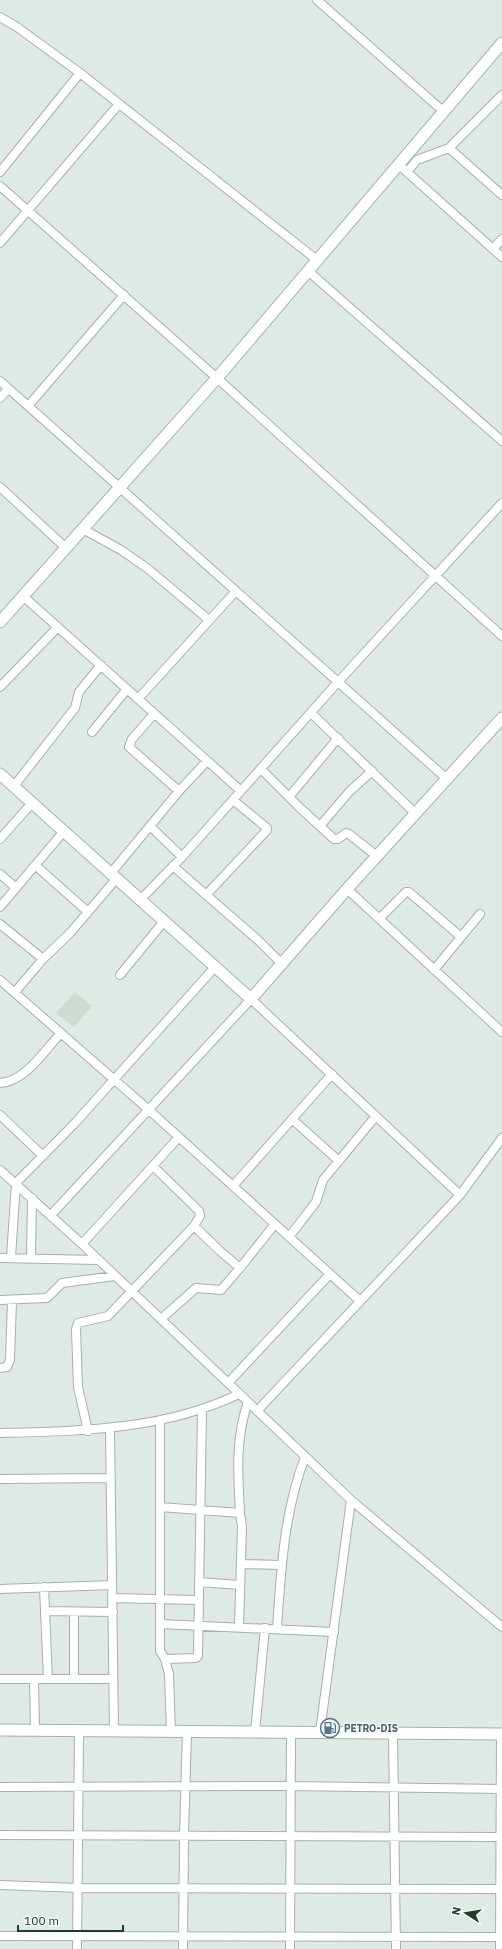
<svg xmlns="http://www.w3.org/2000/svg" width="502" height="1949" viewBox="0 0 502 1949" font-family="'IBM Plex Sans',sans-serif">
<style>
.built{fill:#cedad2}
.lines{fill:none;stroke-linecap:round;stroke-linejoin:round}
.street-casing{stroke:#a3b2aa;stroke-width:10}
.secondary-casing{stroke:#9fb5a9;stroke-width:13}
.street{stroke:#fff;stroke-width:8}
.secondary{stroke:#fff;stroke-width:11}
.labels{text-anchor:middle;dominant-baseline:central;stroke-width:3;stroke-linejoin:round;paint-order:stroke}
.service-label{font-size:10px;font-weight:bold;fill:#4e5e75;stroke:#f0f7f2;text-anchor:start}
</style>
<rect width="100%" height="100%" fill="#e0eae4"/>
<path class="built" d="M75,992l17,14 -18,21 -18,-14z"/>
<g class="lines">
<g class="street-casing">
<path id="street" d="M317,0l126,111
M0,17l17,10 63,46 237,187
M449,148l53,47
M398,164l104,93
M0,172l80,-99
M407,172l10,-12 32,-12 53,-53
M0,186l217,192 285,258
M0,243l119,-139
M493,249l9,-10
M308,271l194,170
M0,381l447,398
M0,398l8,-9
M28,406l96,-111
M0,487l66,61
M83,529l38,21 26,18 62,52
M23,596l218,195
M0,687l58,-60
M138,699l98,-108
M311,713l104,100
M154,714l-22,25 -3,8 50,44
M92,732l35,-43
M261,769l38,38 35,32h4l8,-6 3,1 29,23
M14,786l61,-78 4,-16 22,-27
M289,797l49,-59
M150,826l32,31
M320,826l29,-34 23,-21
M0,839l32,-36
M35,865l53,47
M173,866l86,75 23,23
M111,873l68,-82 28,-30
M0,874l15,13
M347,889l155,143
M206,895l61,-65v-2l-34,-28
M141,899l41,-42 156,-175 164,-179
M0,907l64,-76
M379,919l27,-27h3l52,45
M0,924l43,35
M434,970l46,-56
M120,975l45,-55
M0,980l149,130 211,191
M15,992l28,-33 27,-26 47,-55
M0,1083c26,-2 44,-32 61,-50
M0,1115l43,41
M293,1120l46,41
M0,1170l82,74 269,256 151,127
M233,1186l99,-112
M460,1195l42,-57
M51,1215l200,-216 209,196 -203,216
M194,1226l26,25 20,17 35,-44
M289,1237l27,-35 7,-22 53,-64
M82,1244l97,-107
M11,1257l5,-74 59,-60 141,-157
M0,1258l99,2
M31,1258l1,-60
M0,1300l47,-2 15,-15 53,-7
M161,1319l35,-31 25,2 19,-22
M0,1368l7,-1 3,-7 2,-60
M228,1383l102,-109
M160,1421v230l5,8 4,15 2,58
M110,1429l4,302
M88,1431l-10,-44 -2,-58 2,-6 30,-7 86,-90 6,-10 -1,-5 -46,-45
M0,1433c82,-2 164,-3 239,-39
M0,1479l110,-1
M160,1507l80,6 2,14 -3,99
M240,1513c-2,-38 -5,-74 8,-111
M241,1564l40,1
M199,1582l41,3
M44,1587l4,92
M0,1589l112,-4
M112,1598l87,2
M46,1611l67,1
M74,1612v67
M160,1624l174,8
M277,1628c4,-58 7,-116 28,-171
M165,1659l31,-1 2,-2 4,-246
M0,1679h113
M34,1679l1,51
M255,1732l10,-104
M320,1732l31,-232
M393,1733l3,216
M0,1787l290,-1 212,3
M0,1835l502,2
M0,1885l78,3 424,1
M0,1936l502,1
M77,1949l2,-218
M183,1949l1,-113 3,-104
M290,1949l1,-217
M500,1949l1,-215"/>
</g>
<g class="secondary-casing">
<path id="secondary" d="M0,622l217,-244 285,-335
M0,774l251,225 96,-110 155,-171
M0,1730l502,4"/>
</g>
<use href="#street" class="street"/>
<use href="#secondary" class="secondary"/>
</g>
<defs>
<g id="fuel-ring" transform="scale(1)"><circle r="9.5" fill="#f0f7f2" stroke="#5c6f8a" stroke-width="1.5"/><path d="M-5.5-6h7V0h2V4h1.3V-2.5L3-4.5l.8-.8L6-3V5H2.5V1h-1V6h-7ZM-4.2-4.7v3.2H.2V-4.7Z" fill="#5c6f8a"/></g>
</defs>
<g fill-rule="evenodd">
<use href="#fuel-ring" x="330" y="1728"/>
</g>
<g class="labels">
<g class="service-label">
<text x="344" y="1728">PETRO-DIS</text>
</g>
</g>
<g transform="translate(466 1913) rotate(282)" stroke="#f0f7f2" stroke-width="3" paint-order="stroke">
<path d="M0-3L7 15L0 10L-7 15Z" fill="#213a2e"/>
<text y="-6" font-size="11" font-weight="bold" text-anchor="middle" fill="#213a2e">N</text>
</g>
<path d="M18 1925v6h105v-6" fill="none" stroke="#213a2e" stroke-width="2"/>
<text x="24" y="1925" font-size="12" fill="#213a2e" stroke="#f0f7f2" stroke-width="3" paint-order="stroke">100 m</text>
</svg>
